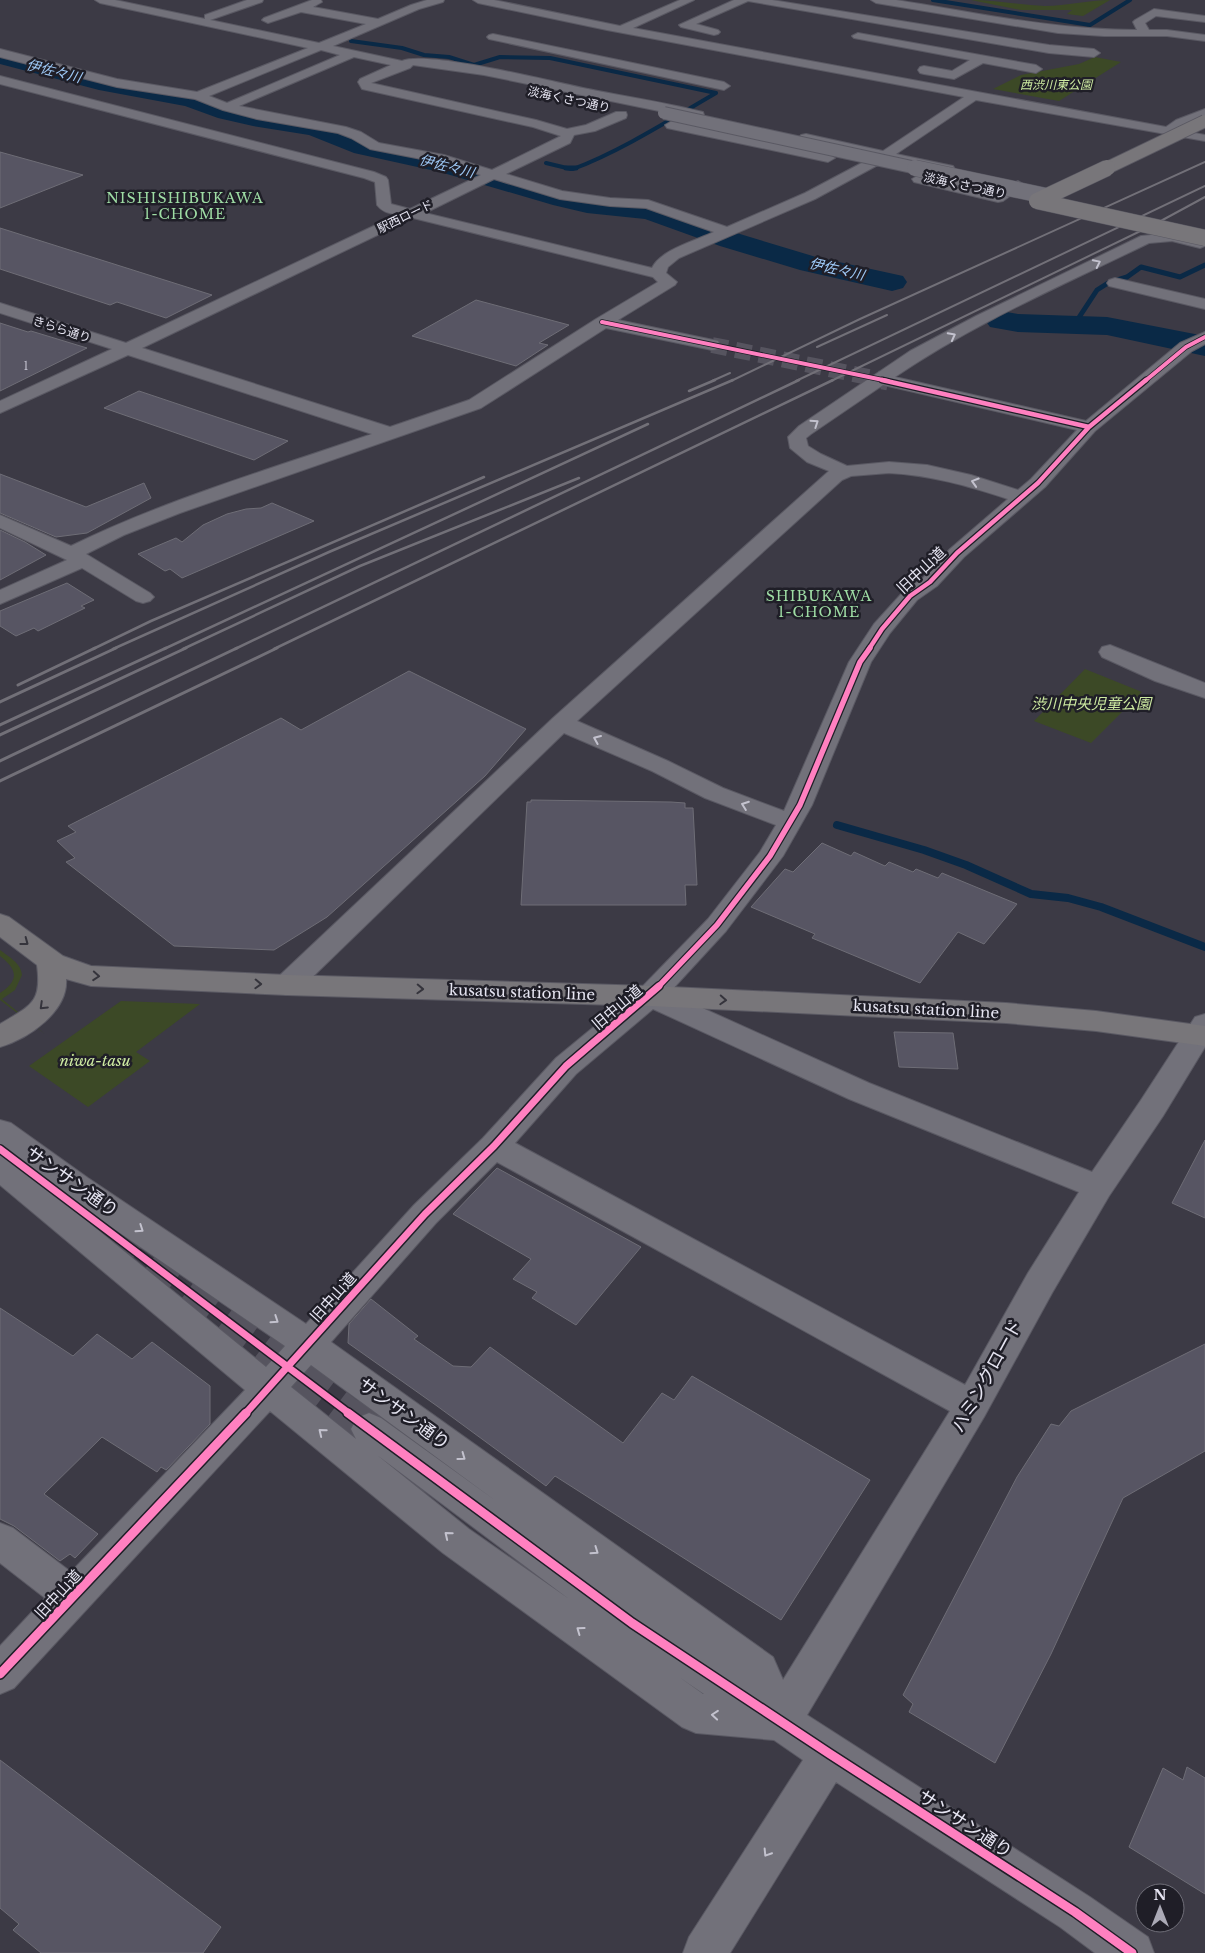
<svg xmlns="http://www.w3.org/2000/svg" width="1205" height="1953" viewBox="0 0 1205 1953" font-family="'Libre Baskerville','Noto Sans JP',serif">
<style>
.green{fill:#3c4926}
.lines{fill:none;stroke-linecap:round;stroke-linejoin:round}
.stream-far2{stroke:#0a2946;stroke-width:4}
.stream-far1{stroke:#0a2946;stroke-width:5}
.stream{stroke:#0a2946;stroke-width:8}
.river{fill:#0a2946;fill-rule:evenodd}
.building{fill:#575563;stroke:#6e6d76}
.minor-tunnel-far3{stroke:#56545f;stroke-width:16;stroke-dasharray:16 8;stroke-linecap:butt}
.minor-tunnel-far2{stroke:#56545f;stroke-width:19;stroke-dasharray:19 10;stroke-linecap:butt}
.minor-tunnel-far1{stroke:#56545f;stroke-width:31;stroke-dasharray:31 16;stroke-linecap:butt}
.minor-tunnel{stroke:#56545f;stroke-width:39;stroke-dasharray:39 19;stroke-linecap:butt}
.minor-casing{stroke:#5a5963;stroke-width:2}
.major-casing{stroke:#5a5963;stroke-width:2}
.minor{fill:#72717a;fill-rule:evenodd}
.major{fill:#78767a;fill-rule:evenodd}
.rail-far2{stroke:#727078;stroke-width:2}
.rail-far1{stroke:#727078;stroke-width:2.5}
.rail{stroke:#727078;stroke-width:3}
.minor-bridge-far1-casing{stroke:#5a5963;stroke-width:14;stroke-linecap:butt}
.minor-bridge-casing{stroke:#5a5963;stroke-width:17;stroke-linecap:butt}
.major-bridge-far1-casing{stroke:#5a5963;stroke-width:14;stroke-linecap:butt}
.major-bridge-casing{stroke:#5a5963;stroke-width:17;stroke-linecap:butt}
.minor-bridge-far1{stroke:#72717a;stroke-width:12}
.minor-bridge{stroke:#72717a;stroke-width:16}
.major-bridge-far1{stroke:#78767a;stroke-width:12}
.major-bridge{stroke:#78767a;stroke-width:16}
.cycleway-far4-casing{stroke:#1f1e27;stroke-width:5.5}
.cycleway-far3-casing{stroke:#1f1e27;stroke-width:7}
.cycleway-far2-casing{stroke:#1f1e27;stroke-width:8}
.cycleway-far1-casing{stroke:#1f1e27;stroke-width:10}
.cycleway-casing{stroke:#1f1e27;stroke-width:12}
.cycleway-far4{stroke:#ff80c0;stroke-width:4}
.cycleway-far3{stroke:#ff80c0;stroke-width:4.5}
.cycleway-far2{stroke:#ff80c0;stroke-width:5.5}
.cycleway-far1{stroke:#ff80c0;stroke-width:7}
.cycleway{stroke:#ff80c0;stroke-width:9}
.oneway{stroke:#c3c2ce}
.oneway2{stroke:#35343c}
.labels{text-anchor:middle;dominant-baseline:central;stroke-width:5;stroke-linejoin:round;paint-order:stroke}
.far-number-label{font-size:11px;fill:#c2c1ce}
.far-park-label{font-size:12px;font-style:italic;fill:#cdeaa1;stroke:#1f1e27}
.far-street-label{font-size:12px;fill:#e6e5f2;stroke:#1f1e27}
.far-water-label{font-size:14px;font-style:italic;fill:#9fcaf8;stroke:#1f1e27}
.far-neighbourhood-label{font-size:14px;letter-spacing:1px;fill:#9edca4;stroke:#1f1e27}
.street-label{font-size:15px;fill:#e6e5f2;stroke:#1f1e27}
.park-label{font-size:15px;font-style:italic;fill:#cdeaa1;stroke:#1f1e27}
.near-street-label{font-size:18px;fill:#e6e5f2;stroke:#1f1e27}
</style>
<rect width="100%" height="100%" fill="#3c3a45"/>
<path class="green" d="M971,0c25,0 49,5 74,6 22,0 43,-6 65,-6l-27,16 -16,-2 5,-4h-51z
M1095,57l26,5 -62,39 -66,-12 28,-14 58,-11z
M1085,669l57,23 -51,51 -57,-22z
M0,950c9,7 21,13 22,25l-7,15 -13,9 43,35 -45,-34v-7c20,-13 17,-24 0,-37z
M121,1001l79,3 -64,48 14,9 -62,46 -59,-41z"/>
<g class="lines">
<path class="stream-far2" d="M933,0l157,25 40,-25
M351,41l51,7 22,7 25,2 25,8 26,-8 50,1 166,35c-45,26 -95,58 -143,76
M546,163l25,6"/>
<path class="stream-far1" d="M566,168h10
M1074,325l23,-35 11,-7 19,-6 14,-10 39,10 25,-12"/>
<path class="stream" d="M837,825l87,25 42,15 65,29 37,4 33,9 104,40"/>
<path class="river" d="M0,50l104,27 87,16 62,19 70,11 47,19 84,17 106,32 27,6 72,8 81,29 76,23 87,19 4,6 -4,6 -11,3 -92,-21 -80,-24 -75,-27 -58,-6 -34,-8 -113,-33 -86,-19 -45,-18 -56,-9 -35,-8 -33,-12 -86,-16 -99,-26z
M1001,311l17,3 89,3 98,19v20l-98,-21 -89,-3 -28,-5 -5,-7 5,-7z"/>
</g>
<path class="building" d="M0,152l83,23 -83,33z
M0,228l212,67 -46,23 -49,-16 -7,3 -110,-36z
M476,300l93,25 -30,18 9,2 -32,21 -104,-30z
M0,323l28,9 3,-1 56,17 -87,43z
M139,391l149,50 -34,19 -150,-52z
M0,474l86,33 58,-24 7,15 -64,35 -31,4 -56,-24z
M272,503l42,18 -132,57 -12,-9 -5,2 -27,-17 38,-16 6,4 21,-17 24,-11 19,-5 15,-1z
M0,530l25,12 21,13 -46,25z
M67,583l27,17 -13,6 4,2 -47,23 -4,-3 -18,8 -16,-10v-15z
M409,671l117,58 -41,47 -158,141 -53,33 -100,-4 -108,-84 9,-4 -18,-17 19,-9 -8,-6 213,-108 20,12z
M531,800l140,2 14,1v5h8l4,77h-12l1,20h-165l6,-103h4z
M822,843l29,13 3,-4 31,14 4,-4 24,10 3,-3 22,9 4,-5 75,31 -33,40 -26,-12 -38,51 -108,-45 3,-4 -64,-27 34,-38 8,3z
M894,1032l59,1 5,36 -59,-2z
M1205,1140v78l-33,-15z
M497,1168l144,79 -65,78 -44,-27 5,-6 -24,-13 18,-20 -78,-45z
M371,1299l47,37 -4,3 39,27 18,1 19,-20 133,96 39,-50 12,7 18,-24 178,104 -89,140 -226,-144 -9,10 -109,-80 -89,-63 1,-19z
M0,1308l73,48 24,-22 35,25 20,-17 58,44v38l-44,46 -5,-3 -4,5 -55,-35 -58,57 54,40 -23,24 -5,-4 -10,7 -46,-35 -14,-7z
M1205,1344v107l-82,47 -72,156 -56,109 -86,-51 4,-8 -10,-9 114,-218 34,-53 8,2 12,-15z
M0,1760l221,167 -18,26h-162l-28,-23 6,-6 -19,-16z
M1187,1767l18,11v116l-76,-47 34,-79 20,12z"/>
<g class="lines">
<path class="minor-tunnel-far3" d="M712,345l176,36"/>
<path class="minor-tunnel-far2" d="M882,380l6,1"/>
<path class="minor-tunnel-far1" d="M0,1149l350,265"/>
<path class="minor-tunnel" d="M348,1413l21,16"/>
<g class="minor-casing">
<path id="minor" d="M95,0h20l90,19v-4l42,-15h16l-1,2 -52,18 109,23 47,-19 -65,-12 -33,11 -6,-3 2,-2 48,-18h9l1,2 -9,5 65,12 33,-14 16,-5h17l-1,2 -24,7 -86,37 69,15c24,-11 148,20 181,27 39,8 80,14 120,24l1,3 -6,4 -214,-44 -71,-10 -3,3 -39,15 165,37 31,9 19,-4 30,-13h10l1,3 -1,3 -31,13 -21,4 -4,8 -64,31 56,17 48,7 38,2 79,27 78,-34 68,-36 -72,-16 -2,-3 2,-3 5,-1 77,17 81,-54 -357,-67 -129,-27 -5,-3h21l126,26 60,-26h14l-61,28 533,99 10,-7 29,-11v9l-26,12 26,5v6l-229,-41 -80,54 57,12 2,3 -2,3 -5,1 -61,-13 -72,39 -136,59 -11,9 -2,6 11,9 -2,3 -57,35 100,21 2,4 -2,4 -6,1 -106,-22 -125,80 -301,105 -56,22 -38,19 64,39 4,4 -4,4 -7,2 -7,-2 -54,-33 -82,36v-14l67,-30 -67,-32v-13l71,31c96,-47 200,-77 301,-112l-244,-79 -128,58v-12l112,-52 -112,-36v-10l126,40 271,-128c-8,-2 -15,-3 -20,-10l-2,-23 -11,-4 -364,-94v-8l374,96 12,5 2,3 3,24 19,5 71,-34 -39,-12 -72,-14 -19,-11 -13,-5 -81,-14 -34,-9 -28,-11 -78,-12 -117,-30v-8l117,30 80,13 111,-44 -208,-45zM321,50l19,5 -113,48 -18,-7zM354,57l37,8 -31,14 -2,3 4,7 171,38 28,9 -69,34 -48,-15 -65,-12 -18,-11 -15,-5 -107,-21zM494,179l66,20 50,7 36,2 68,24c-17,8 -54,18 -62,36l-227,-55zM413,218l240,59 5,5 -62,37 -127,81 -79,27 -248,-79z
M734,0h38l277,45 45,4 6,4 -6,4 -45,-4 -301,-52 -52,23 22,6 2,2 -2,2 -4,1 -33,-8 -2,-2z
M871,0h25c81,13 159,30 241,30l-4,-8 2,-2 19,-11 51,7v6l-49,-6 -11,7 4,7h18l38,5v6l-38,-5h-63l-46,-3 -182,-30z
M858,33l178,32 6,4 -6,4 -53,-10 -29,16 -30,-5 -4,-1 -2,-3 2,-3 4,-1 28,5 18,-11 -116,-22 -2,-2z
M493,34l231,48 6,4 -6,4 -235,-51 -2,-2 2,-2z
M672,121l156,33 7,4 -7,4 -161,-34 -2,-3z
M919,175l77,18 22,-12 7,4 -22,16 -5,1 -84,-20 -2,-3z
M1172,233l33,7v6l-5,2 -28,-7 -23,2c-86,42 -175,80 -254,134l191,44 94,-78 25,-11v12l-13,7 -97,80 -50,56 -81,70 -27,29 -20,14 -27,33 -19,29 -59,143 -29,51 -57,75 -57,62 200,90 223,89 49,-72 54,-83 10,-3v33l-42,69 -54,80 -57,97 -68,124 -177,298 283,182 58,40 6,16h-59l-35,-26 -224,-145 -106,171h-47l6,-16 114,-177 -29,-20 -78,-7 -14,-6 -239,-174 -173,-142 -256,277 -14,6v-48l45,-48 -45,-35v-40l13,5 58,44 174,-182 -245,-205v-30l11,4 255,208 19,-21 -219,-150 -66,-49v-27l11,3 77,55 218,146 108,-119 69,-67 73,-80 84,-69 68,-70 52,-67 16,-27 -71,-27 -53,-27 -88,-38 -267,259 -10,3 -10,-3 -4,-7 4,-7 276,-260 276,-247 -22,-9 -17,-14 -2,-11 11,-11 111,-75 66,-35 165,-80zM883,385l5,1 189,44 -46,49 -13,11 -47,-15 -44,-10 -38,-3 -42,4 -26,-12 -13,-8 -2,-8 5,-4zM889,473c42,2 79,13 119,26l-58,50 -27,29 -20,14 -29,32 -25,38 -65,149 -61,-23 -55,-27 -91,-40 265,-241 9,-4zM653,1009l196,90 230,93 -51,81 -63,112 -450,-242 61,-69zM497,1162l453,249 -167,269 -10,-23 -442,-315 105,-119zM311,1365l185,136 -115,-83 -12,-5 -12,5 -6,11 5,10 -65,-52zM377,1455l192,144 -100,-70zM679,1677l25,17h-1z
M1115,278l90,21v10l-96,-23 -2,-3 2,-3z
M1110,645l95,38v15l-50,-17 -53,-24 -3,-5 3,-5z"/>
</g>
<g class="major-casing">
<path id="major" d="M0,914l9,3 54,39 28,10 196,9 363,11 356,17 90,8 109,15v20l-109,-15 -90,-8 -356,-17 -363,-11 -196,-9 -25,-7c3,32 -38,60 -66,68v-23c31,-19 42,-21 37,-59l-37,-28z"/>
</g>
<use href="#minor" class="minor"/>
<use href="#major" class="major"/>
<path class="rail-far2" d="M817,347l70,-32
M712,381l18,-8
M731,381l129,-62 345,-157
M796,381l409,-195
M831,381l326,-158 48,-26"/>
<path class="rail-far1" d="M689,391l26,-11
M93,649l58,-28 333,-144
M113,649l216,-97 404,-172
M164,649l484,-225
M183,649l177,-83 219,-88
M235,649l564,-269
M274,649l559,-269"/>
<path class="rail" d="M18,685l77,-37
M0,702l116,-54
M0,725l166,-77
M0,735l186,-87
M0,761l237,-113
M0,781l277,-133"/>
<g class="minor-bridge-far1-casing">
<path id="minor-bridge-far1" d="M664,113l257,56"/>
</g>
<g class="minor-bridge-casing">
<path id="minor-bridge" d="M915,168l131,28"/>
</g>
<g class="major-bridge-far1-casing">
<path id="major-bridge-far1" d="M1105,169l100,-48"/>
</g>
<g class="major-bridge-casing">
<path id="major-bridge" d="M1037,201l70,-33
M1037,201l168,37"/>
</g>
<use href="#minor-bridge-far1" class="minor-bridge-far1"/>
<use href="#minor-bridge" class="minor-bridge"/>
<use href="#major-bridge-far1" class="major-bridge-far1"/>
<use href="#major-bridge" class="major-bridge"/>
<g class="cycleway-far4-casing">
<path id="cycleway-far4" d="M602,322l286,59
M1145,381l41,-34 19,-10"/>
</g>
<g class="cycleway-far3-casing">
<path id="cycleway-far3" d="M882,380l207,47
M869,649l13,-20 28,-33 20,-14 27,-29 81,-70 51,-56 57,-47"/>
</g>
<g class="cycleway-far2-casing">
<path id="cycleway-far2" d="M658,987l59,-62 53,-69 30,-51 60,-143 10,-14"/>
</g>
<g class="cycleway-far1-casing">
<path id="cycleway-far1" d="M0,1149l350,265
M245,1414l180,-200 69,-68 72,-80 93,-80"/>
</g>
<g class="cycleway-casing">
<path id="cycleway" d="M348,1413l284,210 198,131 245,158 57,41
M0,1674l246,-261"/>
</g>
<use href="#cycleway-far4" class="cycleway-far4"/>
<use href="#cycleway-far3" class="cycleway-far3"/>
<use href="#cycleway-far2" class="cycleway-far2"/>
<use href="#cycleway-far1" class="cycleway-far1"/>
<use href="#cycleway" class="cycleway"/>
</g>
<defs><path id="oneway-chevron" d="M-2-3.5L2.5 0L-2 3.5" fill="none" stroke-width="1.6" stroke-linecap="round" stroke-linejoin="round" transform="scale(1.25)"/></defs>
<g class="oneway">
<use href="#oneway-chevron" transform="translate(1097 263) rotate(-26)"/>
<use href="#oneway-chevron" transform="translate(952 336) rotate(-28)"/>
<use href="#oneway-chevron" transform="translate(815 423) rotate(-34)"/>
<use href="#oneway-chevron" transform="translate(975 482) rotate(-163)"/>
<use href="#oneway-chevron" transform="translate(597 739) rotate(-157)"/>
<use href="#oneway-chevron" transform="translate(745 805) rotate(-160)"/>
<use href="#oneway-chevron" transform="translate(140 1229) rotate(34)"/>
<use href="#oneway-chevron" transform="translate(275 1320) rotate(34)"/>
<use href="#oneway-chevron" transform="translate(322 1432) rotate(-141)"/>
<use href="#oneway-chevron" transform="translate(462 1457) rotate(36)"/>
<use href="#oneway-chevron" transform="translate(448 1535) rotate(-141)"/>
<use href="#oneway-chevron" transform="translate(595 1551) rotate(35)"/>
<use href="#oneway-chevron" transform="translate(580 1630) rotate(-144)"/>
<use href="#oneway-chevron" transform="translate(715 1715) rotate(-175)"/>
<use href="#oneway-chevron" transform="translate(767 1853) rotate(122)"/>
</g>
<g class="oneway2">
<use href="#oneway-chevron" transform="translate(25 942) rotate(37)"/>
<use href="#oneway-chevron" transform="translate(96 976) rotate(4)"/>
<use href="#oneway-chevron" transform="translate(258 984) rotate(2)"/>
<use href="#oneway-chevron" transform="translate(420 989) rotate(2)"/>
<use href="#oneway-chevron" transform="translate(723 1000) rotate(3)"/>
<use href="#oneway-chevron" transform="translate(43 1006) rotate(136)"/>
</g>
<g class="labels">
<g class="far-number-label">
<text x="26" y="366">1</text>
</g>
<g class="far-park-label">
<text x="1056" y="84">西渋川東公園</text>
</g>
<g class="far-street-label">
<text transform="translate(569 99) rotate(12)">淡海くさつ通り</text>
<text transform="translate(965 185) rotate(12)">淡海くさつ通り</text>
<text transform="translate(405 216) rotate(-26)">駅西ロード</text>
<text transform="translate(62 329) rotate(18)">きらら通り</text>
</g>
<g class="far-water-label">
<text transform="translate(54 71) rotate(14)">伊佐々川</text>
<text transform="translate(447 166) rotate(14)">伊佐々川</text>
<text transform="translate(837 269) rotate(13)">伊佐々川</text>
</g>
<g class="far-neighbourhood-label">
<text x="185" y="198">NISHISHIBUKAWA<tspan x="185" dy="16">1-CHOME</tspan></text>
<text x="819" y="596">SHIBUKAWA<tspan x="819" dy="16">1-CHOME</tspan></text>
</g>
<g class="street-label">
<text transform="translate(921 570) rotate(-43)">旧中山道</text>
<text transform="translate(522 992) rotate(2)">kusatsu station line</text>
<text transform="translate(617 1007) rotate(-40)">旧中山道</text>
<text transform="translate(926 1009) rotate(3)">kusatsu station line</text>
<text transform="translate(333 1297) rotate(-48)">旧中山道</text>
<text transform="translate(58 1594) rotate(-47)">旧中山道</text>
</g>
<g class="park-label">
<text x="1091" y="703">渋川中央児童公園</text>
<text x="95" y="1060">niwa-tasu</text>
</g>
<g class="near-street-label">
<text transform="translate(72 1182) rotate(35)">サンサン通り</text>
<text transform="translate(987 1376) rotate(-61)">ハミングロード</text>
<text transform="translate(404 1414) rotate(36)">サンサン通り</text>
<text transform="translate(965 1824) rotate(33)">サンサン通り</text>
</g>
</g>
<g transform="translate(1160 1908)"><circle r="24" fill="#1f1e27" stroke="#6f6e78"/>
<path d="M0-4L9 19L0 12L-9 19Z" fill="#aaa9b5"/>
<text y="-8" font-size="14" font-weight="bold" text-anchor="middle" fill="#e6e5f2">N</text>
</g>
</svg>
